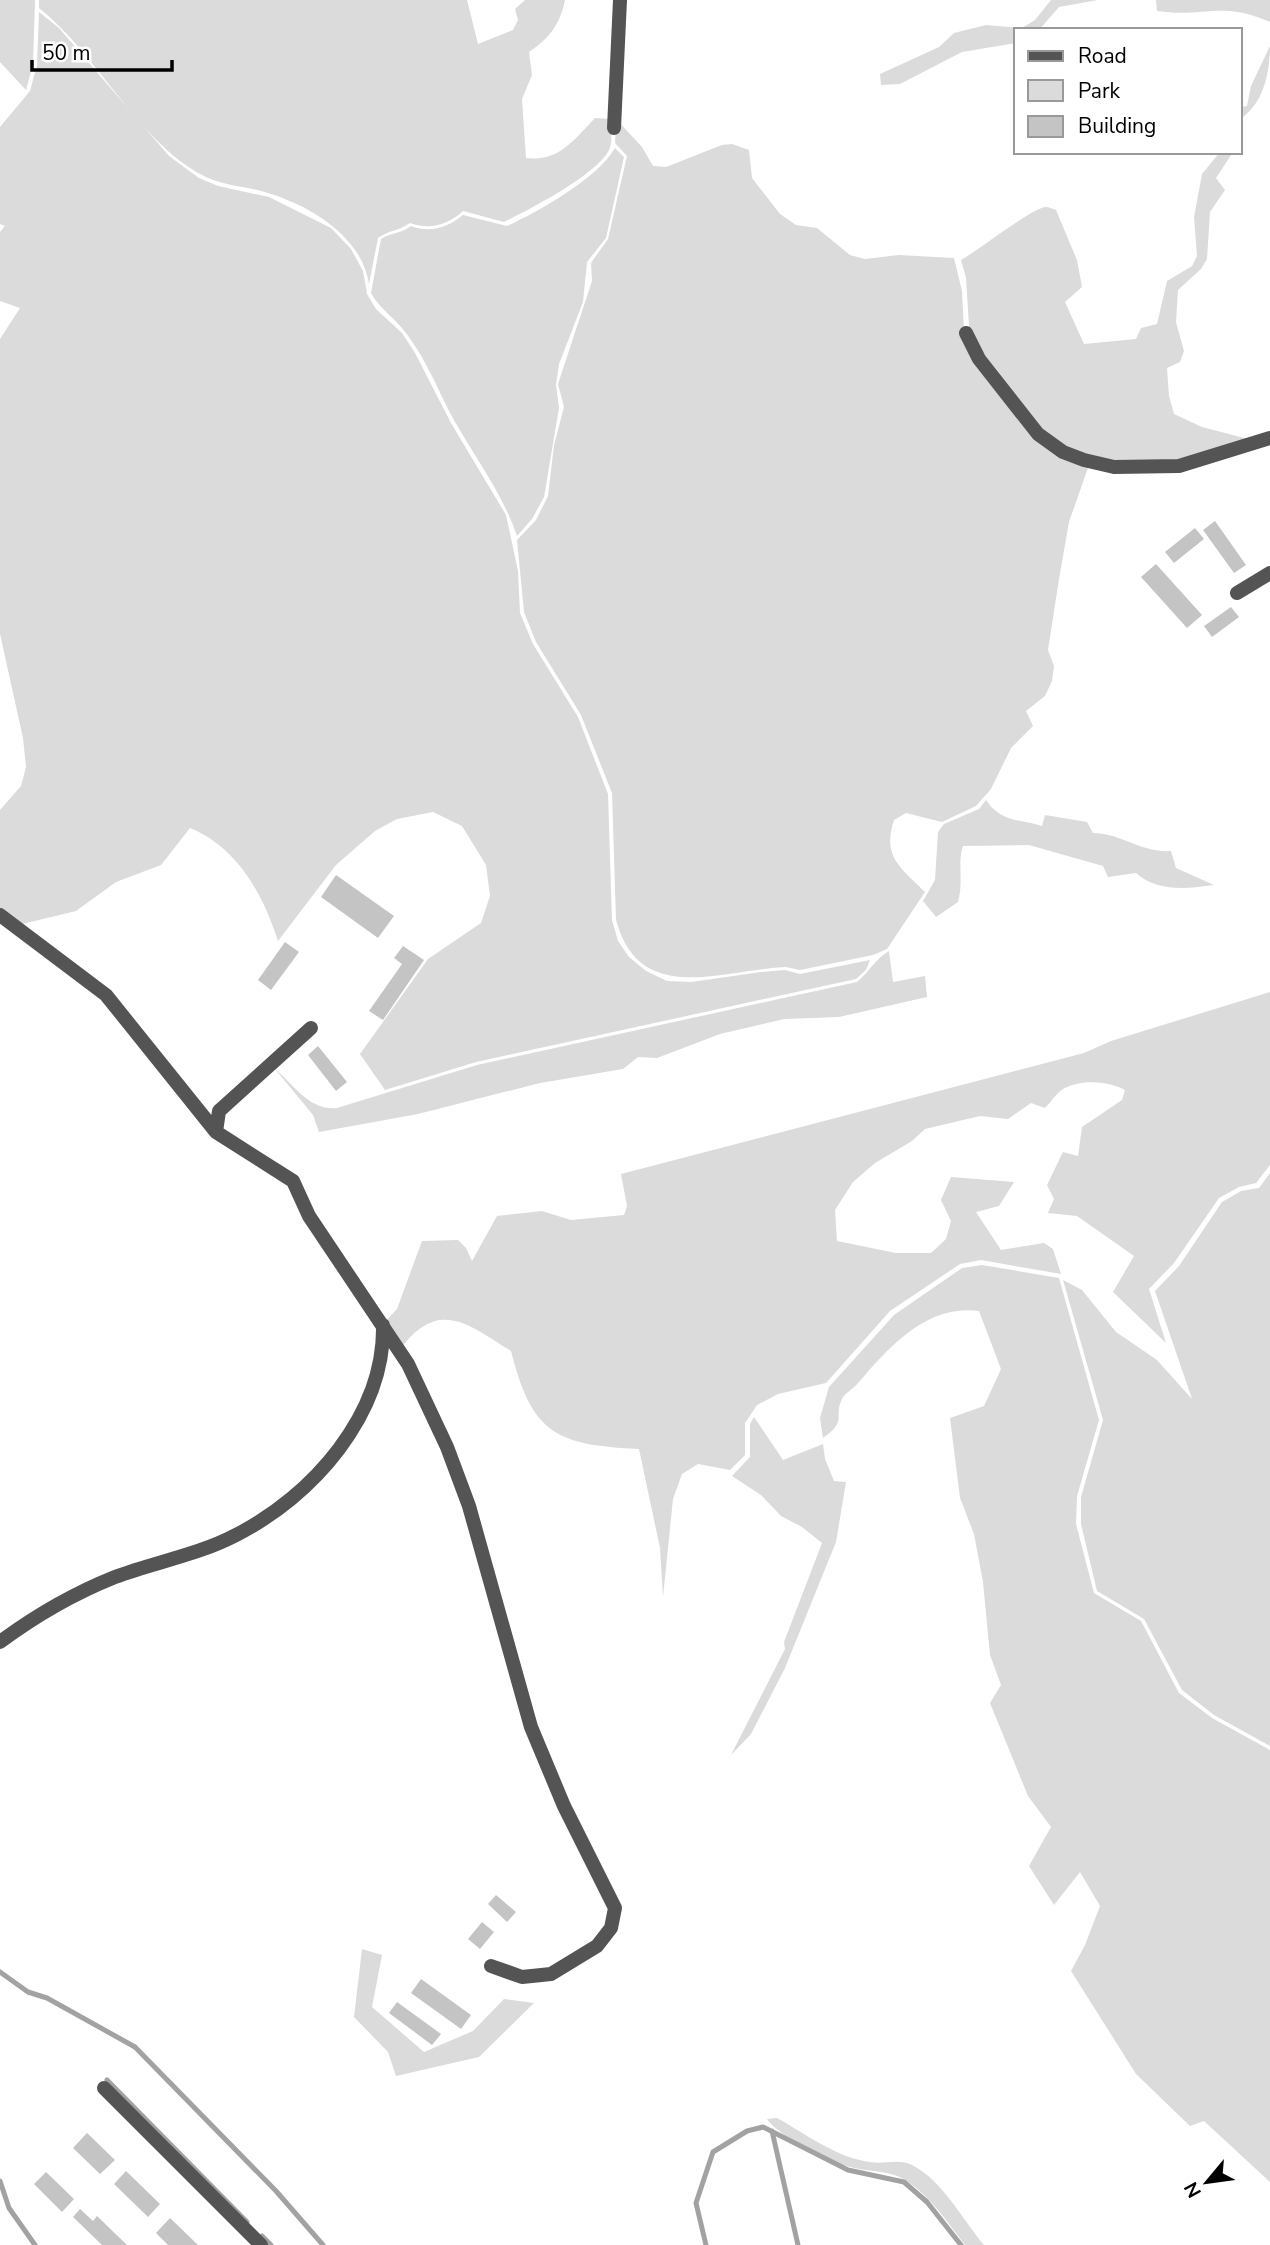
<svg xmlns="http://www.w3.org/2000/svg" width="1270" height="2245" viewBox="0 0 1270 2245" font-family="'Nunito Sans',sans-serif">
<style>
.green{fill:#dbdbdb}
.lines{fill:none;stroke-linecap:round;stroke-linejoin:round}
.stream{stroke:#a2a2a2;stroke-width:5}
.building{fill:#c4c4c4}
.street{stroke:#545454;stroke-width:14}
</style>
<rect width="100%" height="100%" fill="#fff"/>
<path class="green" d="M0,0h35l-2,64 -7,26 -26,-28z
M39,0h428l11,44 35,-14 5,-10 -3,-11 10,-9h40c-5,24 -15,38 -36,52l3,23 -10,24 4,59c33,4 48,-18 69,-40l15,1c0,9 3,20 0,28 -6,24 -83,64 -106,75l-41,-11c-15,14 -34,19 -53,12 -11,8 -21,7 -32,15l-9,46c-7,-47 -58,-78 -101,-91 -22,-7 -46,-7 -66,-18 -64,-34 -105,-121 -163,-167z
M1051,0h47l-39,7 -20,23h-23v13l-54,9 -62,32 -19,1 -1,-11 59,-27 15,-14 32,-8 36,3 13,-8z
M1156,0h114v22c-49,-22 -65,-4 -113,-11z
M39,12l20,16 110,128 30,22 19,8 51,11 62,31 20,21 12,22 4,23 9,15 26,24 13,20 36,70 55,92 12,56 2,42 13,31 45,73 30,77 4,126 6,21 11,16 17,14 21,10 24,1 70,-10 24,-2 15,4 70,-14 -4,10 -10,9 -380,83 -91,28 -25,-36 68,-95 53,-36 9,-27 -4,-31 -24,-39 -29,-14 -36,7 -22,12 -39,34 -58,76c-15,-47 -41,-94 -88,-113l-29,37 -45,17 -40,29 -58,14 -18,-14v-101l21,-24 5,-19 -3,-29 -23,-104v-295l20,-31 -20,-7v-69l5,-6 -5,-2v-97l30,-36 7,-26z
M1270,46c0,25 -6,58 -30,73v-12l7,-1 4,-20z
M616,119l26,28 11,19 13,1 56,-22 10,-1 17,6 3,28 28,36 16,11 21,3 33,27 15,4 34,-4 55,3 8,33 2,41 74,107 51,26 -20,57 -10,57 -11,71 6,16 -2,15 -7,15 -19,15 7,15 -22,22 -20,41 -15,17 -34,16 -36,-9 -12,7c-12,37 6,47 31,72l-38,57 -14,6 -73,15 -14,-3c-66,3 -146,40 -170,-47l-4,-127 -31,-78 -45,-73 -12,-30 -7,-72 19,-20 12,-24 6,-51 10,-38 -6,-23 34,-103 -1,-18 17,-24 19,-83 -12,-13z
M615,148l9,9 -18,81 -19,24 -4,40 -24,62 -3,21 3,23 -15,89 -12,22 -15,17c-14,-41 -40,-76 -62,-114 -16,-29 -28,-62 -49,-89 -11,-15 -26,-24 -35,-40l10,-54c10,-7 20,-5 30,-13 19,7 36,2 52,-11l44,11c31,-14 91,-48 108,-78z
M1220,152h13l-17,26 9,12 -15,22 -3,47 -6,10 -23,21 -2,32 8,29 -4,11 -13,6 2,28 5,18 28,13 46,12 -71,23h-69l-42,-14 -22,-14 -63,-79 -12,-29 -3,-48 -5,-18c17,-9 72,-53 85,-53 3,0 7,2 10,3l21,50 5,27 -17,15 19,42 52,-5 5,-11 16,-4 10,-43 25,-15 5,-10 -3,-39 8,-43z
M986,800c15,22 32,19 56,26l3,-11 42,7 6,11c28,0 48,20 78,18l5,17 38,17c-27,4 -57,7 -78,-12l-28,4 -5,-11 -74,-21 -66,1c-6,16 1,35 -5,56l-22,15 -13,-16 12,-21 3,-48 6,-8 35,-15z
M889,951l4,31 32,-6 2,21 -88,20 -55,2 -64,15 -63,24 -19,-1 -15,12 -83,14 -122,31 -99,18 -6,-17 -38,-46c20,17 35,42 62,39l140,-43 380,-83c13,-11 18,-23 32,-31z
M1270,992v173l-14,18 -17,4 -20,11 -45,65 -25,26 17,54 -53,-51 21,-36 -57,-40 -29,-3 6,-14 -7,-14 16,-33 15,4 4,-29 40,-27 3,-10c-16,-9 -43,-11 -60,-2 -8,4 -14,14 -20,20l-14,-5 -23,16 -28,-3 -55,13 -13,12 -37,22 -22,19 -18,28 2,31 59,12h35l15,-14 5,-18 -10,-21 10,-23 63,5 -15,24 -23,6 25,38 43,-7 9,6 8,25 -80,-14 -21,4 -70,47 -64,72 -48,11 -21,11 -12,18v32l-15,15 -32,-6 -16,10 -9,25 -10,98 -3,-49 -21,-99c-83,-4 -107,-15 -128,-98 -43,-27 -72,-53 -110,-3l-16,-26 12,-13 25,-68 36,-1 8,8 6,13 25,-45 45,-5 29,9 53,-5 3,-9 -6,-32 463,-121 27,-12z
M1270,1173v573l-56,-31 -32,-25 -38,-71 -47,-28 -16,-67v-27l22,-77 -40,-140 19,10 34,42 41,28 35,39 -37,-108 24,-25 43,-64 19,-11 18,-3z
M982,1265l77,13 40,142 -22,76 -1,28 18,69 47,28 38,72 33,25 58,32v432l-66,-61 -14,5 -54,-52 -65,-103 14,-26 15,-39 -20,-34 -26,33 -25,-39 22,-39 -23,-31 -38,-93 11,-18 -11,-30 -7,-73 -9,-48 -14,-36 -10,-80 34,-12 17,-37 -22,-58c-52,-7 -89,35 -120,71 -4,5 -12,10 -16,15 -11,20 6,23 -20,41l-3,-20 9,-31 65,-72 68,-47z
M754,1417l29,43 40,-16 2,15 9,22 12,1 -10,60 -51,126 -34,66 -20,21 54,-106 -1,-7 38,-99 -20,-16 -21,-11 -20,-21 -29,-19 18,-19v-33z
M362,1949l20,6 -10,52 52,45 49,-21 31,-32 30,4 -55,54 -83,19 -8,-24 -34,-35z
M777,2118c29,16 60,40 93,44 14,3 29,-4 42,3 31,16 50,54 72,80h-19c-17,-22 -34,-48 -58,-64 -16,-11 -39,-9 -57,-14 -20,-5 -72,-31 -83,-48z"/>
<g class="lines">
<path class="stream" d="M0,1972l28,20 19,6 88,49 141,144 47,54
M107,2080l140,142
M772,2131l26,114
M0,2181l9,27 26,37
M262,2236l9,9
M706,2245l-10,-42 17,-51 34,-21 16,-4 85,43 56,12 23,20 34,43"/>
</g>
<path class="building" d="M1215,521l31,44 -12,8 -31,-43z
M1195,528l9,11 -30,24 -9,-11z
M1156,564l46,51 -15,13 -46,-51z
M1231,607l8,10 -27,20 -8,-11z
M336,875l58,41 -16,22 -57,-41z
M285,942l14,10 -28,38 -13,-10z
M403,946l21,14 -41,60 -14,-9 33,-47 -8,-6z
M318,1046l29,36 -11,9 -28,-36z
M496,1895l20,17 -9,10 -19,-18z
M482,1922l12,10 -14,17 -12,-10z
M421,1979l50,36 -10,14 -50,-36z
M397,2002l44,32 -9,11 -43,-32z
M87,2133l28,27 -15,14 -27,-26z
M126,2171l34,33 -12,13 -34,-33z
M46,2172l28,27 -12,13 -28,-28z
M80,2209l13,12 4,-5 30,29h-25l-29,-28z
M170,2218l28,27h-30l-12,-12z"/>
<g class="lines">
<path class="street" d="M614,128l6,-128
M966,333l13,26 59,75 25,18 21,8 30,7 65,-1 91,-28
M1237,593l33,-20
M0,915l106,80 110,137 77,49 16,35 99,148 39,83 22,59 62,221 33,79 51,102 -4,20 -14,18 -46,28 -29,3 -31,-11
M216,1132l3,-21 92,-83
M0,1642c35,-26 75,-49 115,-65 40,-15 83,-22 121,-42 77,-39 149,-121 147,-210
M104,2088l157,157"/>
</g>
<rect x="1014" y="28" width="228" height="126" fill="#ffffff" stroke="#999999" stroke-width="2"/>
<rect x="1028" y="51" width="35" height="10" fill="#545454" stroke="#999999" stroke-width="2"/>
<text x="1078" y="63" font-size="21" fill="#000000">Road</text>
<rect x="1028" y="80" width="35" height="21" fill="#dbdbdb" stroke="#999999" stroke-width="2"/>
<text x="1078" y="98" font-size="21" fill="#000000">Park</text>
<rect x="1028" y="116" width="35" height="21" fill="#c4c4c4" stroke="#999999" stroke-width="2"/>
<text x="1078" y="133" font-size="21" fill="#000000">Building</text>
<g transform="translate(1207 2182) rotate(241)" stroke="#ffffff" stroke-width="5" paint-order="stroke">
<path d="M0-5L12 26L0 18L-12 26Z" fill="#000000"/>
<text y="-10" font-size="19" font-weight="bold" text-anchor="middle" fill="#000000">N</text>
</g>
<path d="M32 60v10h140v-10" fill="none" stroke="#000000" stroke-width="3.5"/>
<text x="42" y="60" font-size="21" fill="#000000" stroke="#ffffff" stroke-width="5" paint-order="stroke">50 m</text>
</svg>
